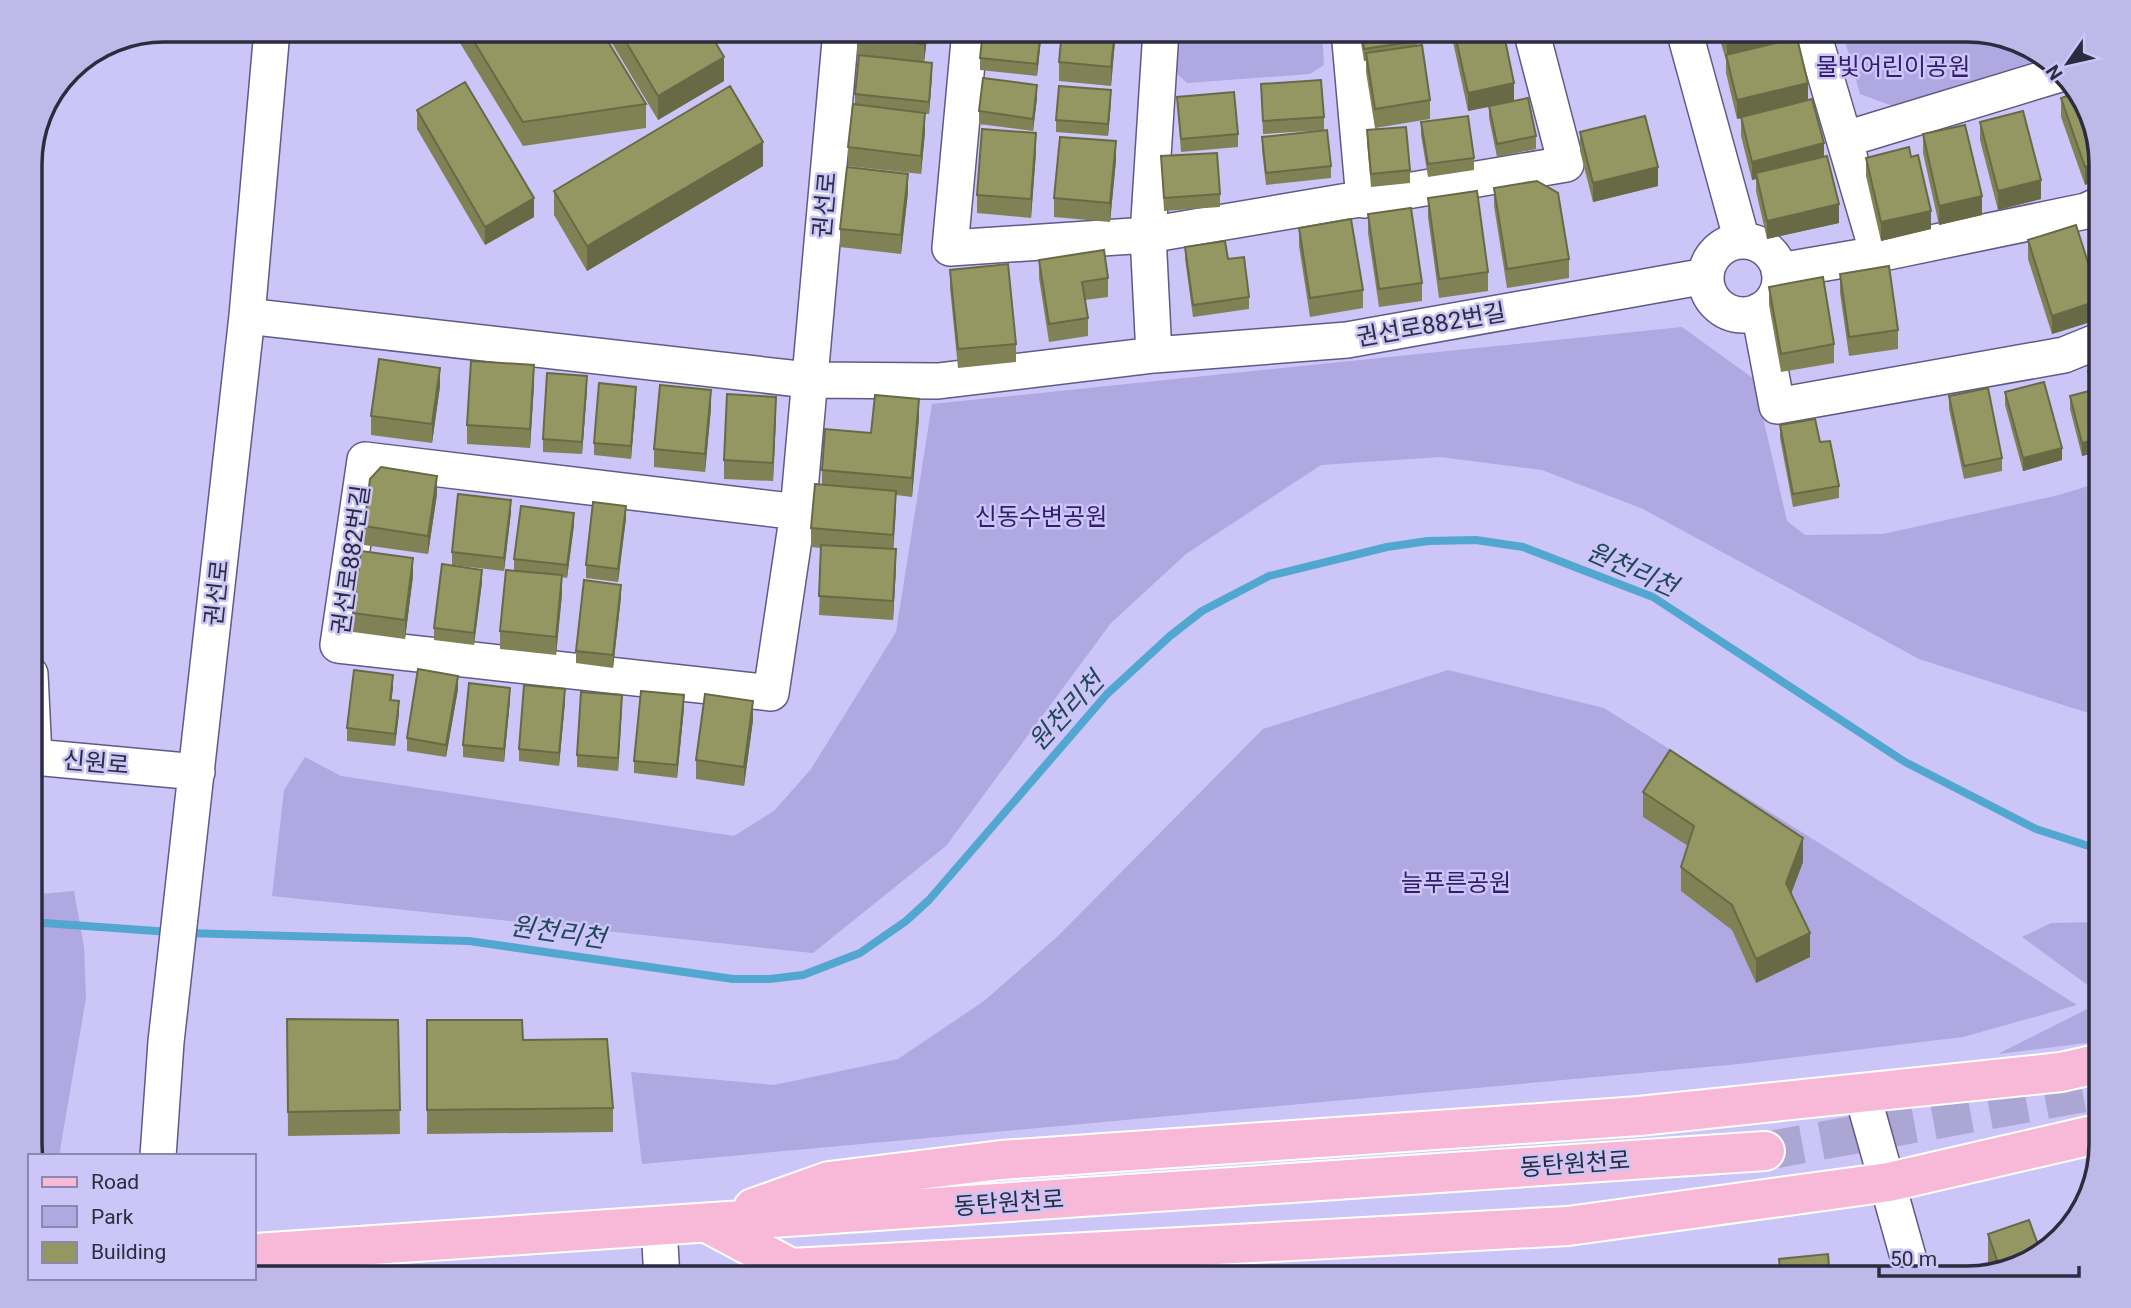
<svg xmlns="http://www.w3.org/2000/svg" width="2131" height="1308" viewBox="0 0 2131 1308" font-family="Roboto,'Noto Sans KR',sans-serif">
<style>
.green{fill:#b0a8e1}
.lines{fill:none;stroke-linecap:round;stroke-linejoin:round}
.stream{stroke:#51a7cf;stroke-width:8}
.major-tunnel{stroke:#aba6d3;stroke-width:38;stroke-dasharray:38 19;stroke-linecap:butt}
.minor-casing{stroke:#615a87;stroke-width:38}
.major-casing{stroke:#fff;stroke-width:42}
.minor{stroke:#fff;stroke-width:35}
.major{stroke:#f8b9d8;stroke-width:38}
.wall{fill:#808255}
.shaded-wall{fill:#686a45}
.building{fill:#959763;stroke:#686a45;stroke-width:2}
.labels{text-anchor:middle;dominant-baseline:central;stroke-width:5;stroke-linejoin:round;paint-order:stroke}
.park-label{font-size:24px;fill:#341c6d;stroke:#cbc5f8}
.street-label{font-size:24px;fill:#2d2b3e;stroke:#cbc5f8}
.water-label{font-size:26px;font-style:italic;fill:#214759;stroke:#cbc5f8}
.rim{fill:none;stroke:#2d2b3e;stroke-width:3.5}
</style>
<rect width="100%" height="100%" fill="#cbc5f8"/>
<path class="green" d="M1176,30h146l2,35 -14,9 -123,9 -13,-12z
M1842,30h125l67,18 8,8 -8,8 -141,42 -33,-12z
M1682,327l72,52 33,142 18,14 78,-1 176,-39 42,-13v235l-182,-58 -276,-150 -101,-39 -102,-13 -119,8 -135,89 -75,69 -165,223 -133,107 -541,-57 12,-106 21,-33 36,19 393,60 40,-25 37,-42 85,-137 36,-228z
M1448,670l156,38 473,297 -114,32 -224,27 -1097,100 -11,-92 143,13 124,-26 86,-58 73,-64 206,-208z
M74,891l10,56 2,51 -27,158h-28l-1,-261z
M2101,922v73l-79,-58 29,-14z
M2101,1002v39l-103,13z"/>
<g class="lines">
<path class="stream" d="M30,922l140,10
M186,933l283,8 264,38h37l33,-4 57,-22 46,-32 23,-21 178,-206 63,-58 32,-25 67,-35 118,-29 41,-6 48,-1 47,7 130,50 252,165 131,67 65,21"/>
<path class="major-tunnel" d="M1765,1151l336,-61"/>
<g class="minor-casing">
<path id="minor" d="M970,30l-20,218 198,-13 418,-71 -35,-134
M1349,30l15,170
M1684,30l58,211
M1812,30l66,224
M1846,139l214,-65
M1706 278a37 37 0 1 1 74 0a37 37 0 1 1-74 0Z
M1779,271l99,-17 208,-43 15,-7
M1759,311l18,95 287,-51 37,-15
M247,316l561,64 130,1 216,-26 193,-15 359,-64
M1154,355l-6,-120 13,-205
M798,512l-433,-52 -27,185 433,48 27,-181 43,-482
M30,674l4,83 163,15
M1862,1093l52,185
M158,1156l8,-114 81,-726 25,-286
M659,1227l3,51"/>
</g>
<g class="major-casing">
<path id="major" d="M753,1208l76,-27 172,-21 638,-44 422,-44 40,-9
M709,1224l82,44 777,-42 321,-44 212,-49
M254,1253l1511,-102"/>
</g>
<use href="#minor" class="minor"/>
<use href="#major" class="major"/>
</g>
<path class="wall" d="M452,30h149l45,74v24l-123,18z
M604,30h104l16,51 -66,39z
M857,30h71l-4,32 8,13 -3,39h-4v18l-4,42 -73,-8v-19l7,-43v-10l48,-34 -46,-6z
M1042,30l-5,46 -57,-6v-12z
M1062,30h54l-5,56 -52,-5v-19z
M1359,30h56l2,15 13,55v19l-55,9 -9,-56v-11h-2z
M1448,30h55l11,70 22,36v13l-39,8 -8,-39v-11l-21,4 -15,-69v-10l-4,1z
M1717,30h75v9l32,118 15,66 -72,16 -11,-48v-12l-4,1 -11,-44v-18l-4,1 -11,-46v-13z
M1261,84l63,33v13l-61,4z
M1177,97l61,37v13l-57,5z
M1037,98l-4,33 -54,-7v-13z
M2061,98l40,58 -16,29 -24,-68z
M1111,102l-3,34 -52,-4v-12z
M417,110l117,107 -49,28 -68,-116z
M1421,122l53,36v12l-46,7 -7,-42z
M1980,122l61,77 -43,11 -18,-70z
M1367,130l43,40v13l-39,4 -4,-45z
M1580,132l78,54 -65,16 -13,-51z
M1923,134l59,81 -43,10 -16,-72z
M1262,137l69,29v12l-65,7 -4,-35z
M1036,152l-5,66 -54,-5v-18z
M1161,156l59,38v13l-56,4z
M1911,157l20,72 -50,12 -15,-65v-18z
M1116,160l-6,62 -56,-5v-19z
M763,166l-176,105 -33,-56v-24z
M1494,188l75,71v19l-62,10 -13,-82z
M908,192l-7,62 -61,-7v-18z
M1428,198l60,74v19l-49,7 -11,-81z
M1368,214l54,69v18l-43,6 -11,-74z
M1299,228l64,62v18l-53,9 -11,-71z
M2028,240l72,79 -48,15 -24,-75z
M1185,247l43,12 21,38v12l-56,8 -8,-58z
M1039,260l69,18v19l-23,3 3,18v18l-39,6 -10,-64z
M950,270l66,74v18l-58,6 -8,-80z
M1840,274l58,56v19l-49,7 -9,-63z
M1769,287l65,57v19l-53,9 -12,-67z
M2101,368v83l-19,5 -12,-47v-13l20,-5 -2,-7v-13z
M534,384l-4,64 -63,-4v-19z
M440,386l-8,57 -61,-8v-19z
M587,389l-5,65 -39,-2v-13z
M2005,392l57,68 -39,11 -18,-66z
M1949,396l53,62v13l-38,8 -15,-70z
M636,399l-5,60 -37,-4v-12z
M711,408l-6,64 -51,-5v-18z
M776,416l-3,65 -49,-2v-19z
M919,418l-7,79 -16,-2 -3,54 3,19 -3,52 -74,-5 2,-67 -10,-1v-19l11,-44v-14l49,-37z
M1780,425l59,61v12l-46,9 -13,-69z
M437,494l-9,60 -64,-9v-19z
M511,512l-7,59 -52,-6v-13z
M626,518l-8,64 -32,-4v-13z
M574,525l-7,53 -5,-1v17l-6,61 -56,-6v-18l14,-60v-12z
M413,576l-8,63 -52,-7v-19z
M482,582l-8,63 -40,-5v-12z
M621,597l-8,71 -37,-5v-12z
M393,688l-2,12 8,13 -4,33 -48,-5v-13z
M458,689l-12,68 -39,-6v-13z
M510,700l-6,62 -41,-5v-12z
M565,702l-6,64 -40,-5v-12z
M622,707l-4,64 -41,-4v-12z
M684,708l-7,70 -43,-5v-12z
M753,720l-9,66 -48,-7v-19z
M1643,792l160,70 -12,32 19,63 -54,26 -24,-53 -51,-39v-24l7,-21 -45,-29z
M287,1019l111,1 2,114 -112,2z
M427,1020l96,20 90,68v24l-186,2z
M1988,1234l46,26 -45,12 -1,-4z"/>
<path class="shaded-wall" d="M925,30h3l-4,33v-19z
M1041,30h1l-5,46v-12z
M1115,30h1l-5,56v-19z
M1558,30h31l-31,9z
M1767,30h25v10l-65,16v-13z
M724,57v24l-66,39v-24z
M932,63v12l-3,39v-12z
M1514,83v18l-46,10v-18z
M1808,83v19l-71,17v-19z
M1037,85v13l-4,33v-12z
M1111,90v12l-3,34v-12z
M925,113v19l-4,42v-18z
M1036,133v19l-5,66v-19z
M1116,141v19l-6,62v-19z
M763,142v24l-176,105v-25z
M1824,143v19l-68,11v6l-4,1v-18z
M2101,161v19l-16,5v-18z
M1658,167v19l-65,16v-19z
M908,174v18l-7,62v-19z
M2041,180v19l-43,11v-19z
M1982,196v19l-43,10v-19z
M534,198v19l-49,28v-18z
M1839,204v19l-72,16v-18z
M1931,211v18l-50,12v-19z
M2100,300v19l-48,15v-18z
M534,365v19l-4,64v-19z
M440,368v18l-8,57v-19z
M587,376v13l-5,65v-12z
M636,387v12l-5,60v-13z
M711,390v18l-6,64v-18z
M776,397v19l-3,65v-18z
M919,399v19l-7,79v-19z
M2101,438v13l-19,5v-13z
M2062,448v12l-39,11v-13z
M437,476v18l-9,60v-18z
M896,491v19l-3,44v-19z
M511,500v12l-7,59v-13z
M626,506v12l-8,64v-13z
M574,513v12l-7,53v-13z
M896,549v19l-3,52v-19z
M413,558v18l-8,63v-19z
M482,570v12l-8,63v-12z
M562,575v19l-6,61v-18z
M621,585v12l-8,71v-13z
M393,675v13l-3,24v-12z
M458,676v13l-12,68v-12z
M510,688v12l-6,62v-13z
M565,689v13l-6,64v-13z
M622,695v12l-4,64v-13z
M684,695v13l-7,70v-13z
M399,701v12l-4,33v-12z
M753,701v19l-9,66v-19z
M1803,838v24l-17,45v-24z
M1810,933v24l-54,26v-24z"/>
<path class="building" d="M467,30h134l45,74 -123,18z
M619,30h89l16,27 -66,39z
M857,30h68l-1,14 -67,-9z
M983,30h58l-4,34 -57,-6z
M1062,30h53l-4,37 -52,-5z
M1361,30h54l2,11 -53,8z
M1454,30h49l11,53 -46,10z
M1723,30h44l-40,13z
M1797,38l11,45 -71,17 -11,-45z
M1422,45l8,55 -55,9 -9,-56z
M859,55l73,8 -3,39 -74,-8z
M983,78l54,7 -4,34 -54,-8z
M1321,80l3,37 -61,4 -2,-37z
M465,82l69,116 -49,29 -68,-117z
M730,86l33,56 -176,104 -33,-55z
M1059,86l52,4 -3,34 -52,-4z
M1234,92l4,42 -57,5 -4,-42z
M2078,92l5,5 18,59v5l-16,6 -24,-69z
M1528,98l8,38 -39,8 -8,-38z
M1812,99l12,44 -72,19 -11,-45z
M853,104l72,9 -4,43 -73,-9z
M2023,111l18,69 -43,11 -18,-69z
M1468,116l6,42 -46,6 -7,-42z
M1645,116l13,51 -65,16 -13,-51z
M1965,125l17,71 -43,10 -16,-72z
M1406,127l4,43 -39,4 -4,-44z
M982,129l54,4 -5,66 -54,-4z
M1327,130l4,36 -65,7 -4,-36z
M1060,137l56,4 -6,62 -56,-5z
M1909,147l2,10 7,-2 13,56 -50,11 -15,-64z
M1217,153l3,41 -56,4 -3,-42z
M1827,156l12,48 -72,17 -11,-48z
M847,167l61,7 -7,61 -61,-6z
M1537,181l21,12 11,66 -62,10 -13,-81z
M1477,191l11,81 -49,7 -11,-81z
M1411,208l11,75 -43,6 -11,-75z
M1351,219l12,71 -53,8 -11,-70z
M2076,225l24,75 -48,16 -24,-76z
M1225,241l3,18 16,-2 5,40 -56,8 -8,-58z
M1104,250l4,28 -26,4 6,36 -39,6 -10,-64z
M1008,264l8,80 -58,5 -8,-79z
M1889,266l9,64 -49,7 -9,-63z
M1823,277l11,67 -53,10 -12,-67z
M379,359l61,9 -8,56 -61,-8z
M471,361l63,4 -4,64 -63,-4z
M2101,368v70l-19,5 -12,-47 23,-6 -5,-19z
M547,373l40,3 -5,66 -39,-3z
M2044,382l18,66 -39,10 -18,-66z
M599,383l37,4 -5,59 -37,-3z
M660,385l51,5 -6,64 -51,-5z
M1988,388l14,70 -38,8 -15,-70z
M727,394l49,3 -3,66 -49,-3z
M875,395l44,4 -7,79 -90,-8 3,-41 46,4z
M1815,419l5,23 10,-1 9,45 -46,8 -13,-69z
M381,467l56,9 -9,60 -64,-10 6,-47z
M815,484l81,7 -3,44 -82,-7z
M458,494l53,6 -7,58 -52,-6z
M593,502l33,4 -8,63 -32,-4z
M521,506l53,7 -7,52 -53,-6z
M821,545l75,4 -3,52 -74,-5z
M361,551l52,7 -8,62 -52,-7z
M442,564l40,6 -8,63 -40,-5z
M506,570l56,5 -6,62 -56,-6z
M584,580l37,5 -8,70 -37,-4z
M418,669l40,7 -12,69 -39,-7z
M354,670l39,5 -3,25 9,1 -4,33 -48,-6z
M469,683l41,5 -6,61 -41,-4z
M524,685l41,4 -6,64 -40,-4z
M641,691l43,4 -7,70 -43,-4z
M581,692l41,3 -4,63 -41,-3z
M705,694l48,7 -9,66 -48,-7z
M1670,750l133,88 -17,45 24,50 -54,26 -24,-54 -51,-38 13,-41 -51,-34z
M287,1019l111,1 2,90 -112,2z
M427,1020h95l1,20 84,-1 6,69 -186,2z
M2029,1220l12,33 -7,7 -34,9 -12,-35z
M1828,1254l2,24h-49l-2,-19z"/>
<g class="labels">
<g class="park-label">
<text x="1893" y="67">물빛어린이공원</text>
<text x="1041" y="517">신동수변공원</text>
<text x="1456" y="883">늘푸른공원</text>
</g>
<g class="street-label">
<text transform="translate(825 205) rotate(-85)">권선로</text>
<text transform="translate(1431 325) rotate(-10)">권선로882번길</text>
<text transform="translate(351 560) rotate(-82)">권선로882번길</text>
<text transform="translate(217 593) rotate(-84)">권선로</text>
<text transform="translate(96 763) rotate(5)">신원로</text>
<text transform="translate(1575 1164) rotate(-4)">동탄원천로</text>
<text transform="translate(1009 1203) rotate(-4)">동탄원천로</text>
</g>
<g class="water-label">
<text transform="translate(1632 569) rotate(24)">원천리천</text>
<text transform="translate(1066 711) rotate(-47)">원천리천</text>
<text transform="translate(558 932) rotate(8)">원천리천</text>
</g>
</g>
<path d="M0 0H2131V1308H0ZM164 42H1967A122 122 0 0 1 2089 164V1144A122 122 0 0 1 1967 1266H164A122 122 0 0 1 42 1144V164A122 122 0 0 1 164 42Z" fill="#beb9e9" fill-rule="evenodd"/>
<path class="rim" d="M164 42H1967A122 122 0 0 1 2089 164V1144A122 122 0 0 1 1967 1266H164A122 122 0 0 1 42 1144V164A122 122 0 0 1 164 42Z"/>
<rect x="28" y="1154" width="228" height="126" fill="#cbc5f8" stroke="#8c87ae" stroke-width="2"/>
<rect x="42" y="1177" width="35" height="10" fill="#f8b9d8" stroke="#8c87ae" stroke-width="2"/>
<text x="91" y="1189" font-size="21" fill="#2d2b3e">Road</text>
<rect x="42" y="1206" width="35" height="21" fill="#b0a8e1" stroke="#8c87ae" stroke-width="2"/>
<text x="91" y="1224" font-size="21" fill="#2d2b3e">Park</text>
<rect x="42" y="1242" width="35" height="21" fill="#959763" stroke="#8c87ae" stroke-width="2"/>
<text x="91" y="1259" font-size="21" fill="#2d2b3e">Building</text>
<g transform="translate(2068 63) rotate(236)" stroke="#cbc5f8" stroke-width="5" paint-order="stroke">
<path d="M0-5L12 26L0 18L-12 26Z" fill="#2d2b3e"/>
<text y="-10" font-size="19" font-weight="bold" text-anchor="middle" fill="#2d2b3e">N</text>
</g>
<path d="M1879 1266v10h200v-10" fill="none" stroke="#2d2b3e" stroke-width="3.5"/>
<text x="1890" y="1266" font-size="21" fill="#2d2b3e" stroke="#cbc5f8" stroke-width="5" paint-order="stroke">50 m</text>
</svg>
